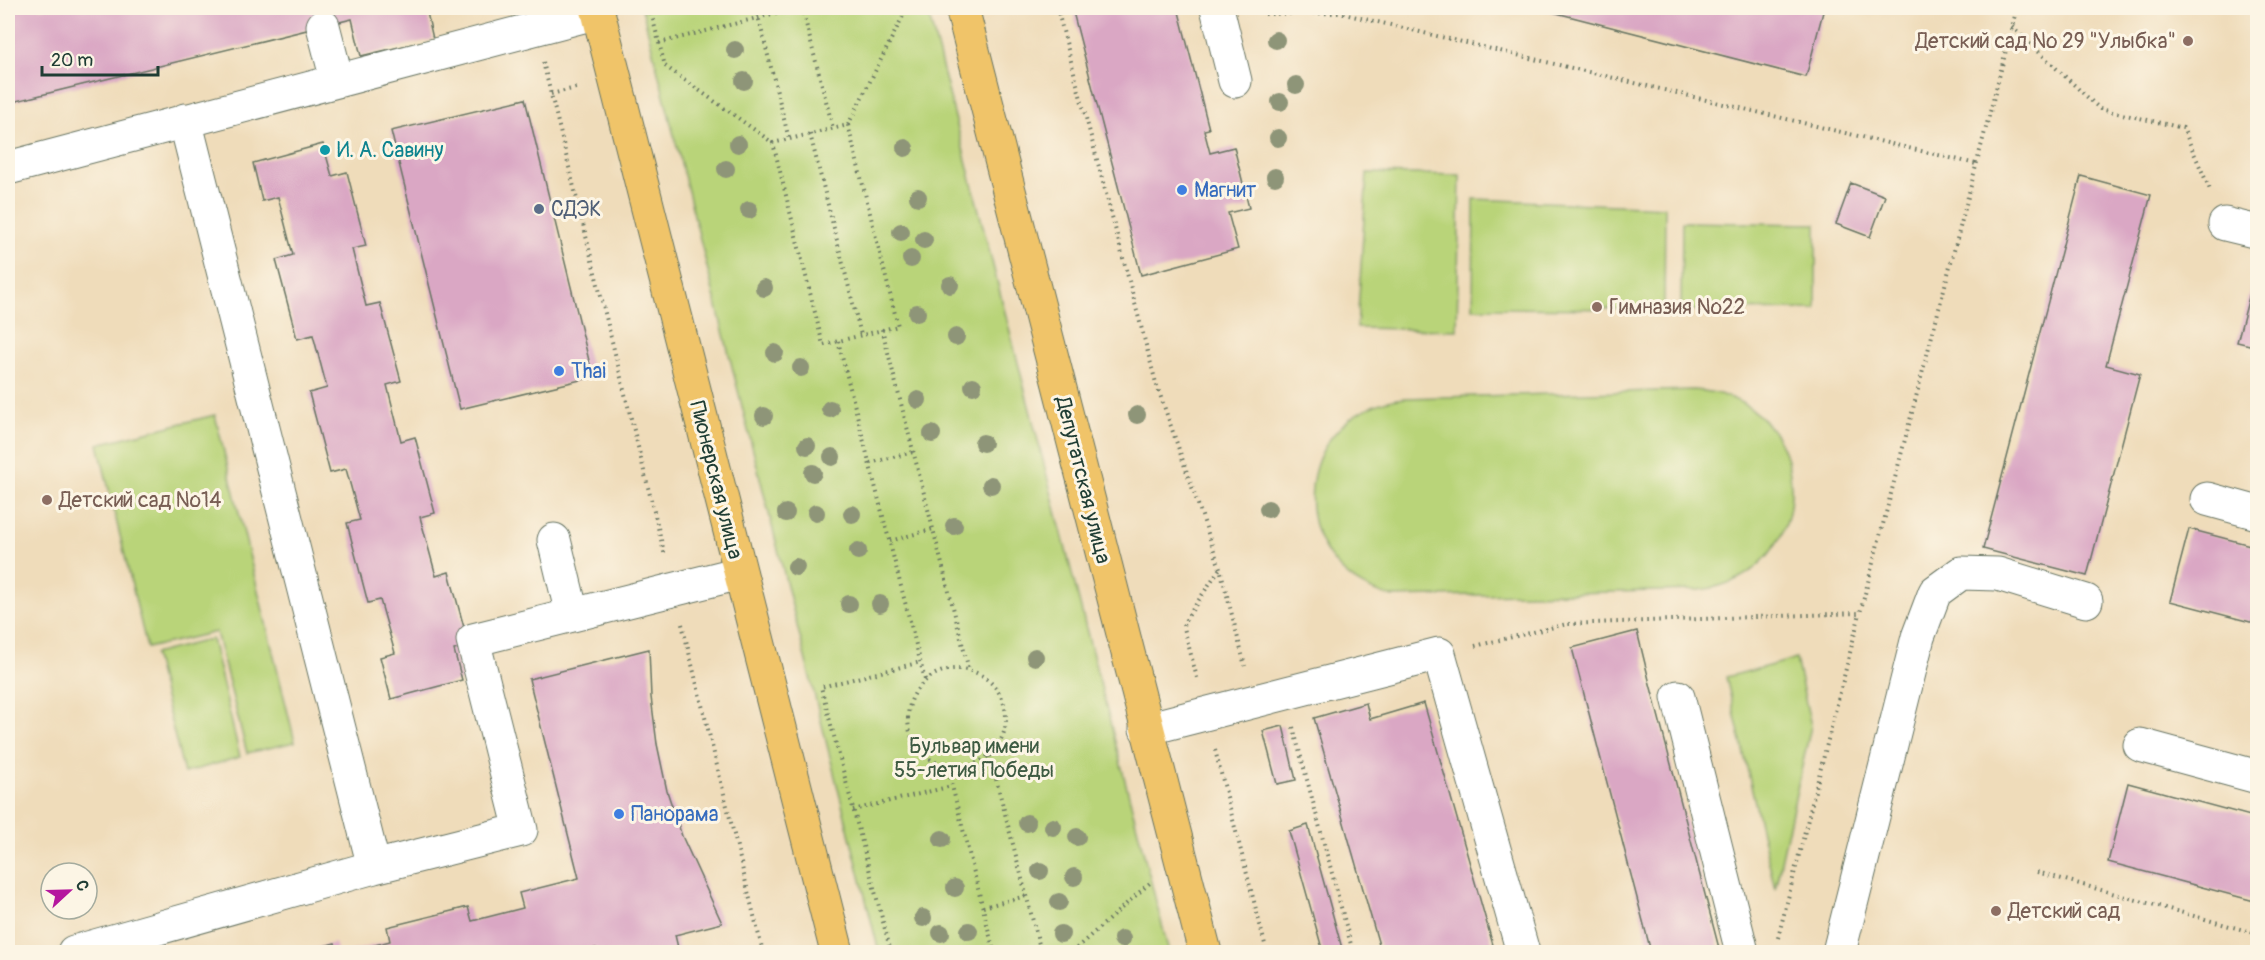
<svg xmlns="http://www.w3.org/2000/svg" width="2265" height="960" viewBox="0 0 2265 960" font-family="Pangolin,sans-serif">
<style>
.green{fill:#b9d479;stroke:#6c8856;stroke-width:1.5}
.building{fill:#daa7c4}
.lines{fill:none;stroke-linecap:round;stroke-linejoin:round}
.minor-casing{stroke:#687563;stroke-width:35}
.major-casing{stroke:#687563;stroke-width:35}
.path{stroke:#687563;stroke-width:4;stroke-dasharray:1.5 4.5;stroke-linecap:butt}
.minor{stroke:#fff;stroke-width:33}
.major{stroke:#f0c469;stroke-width:33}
.tree{fill:#8e9578}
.education-dot{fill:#8d6e63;stroke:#fcf5e5;stroke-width:2}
.culture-dot{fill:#0f9aa8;stroke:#fcf5e5;stroke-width:2}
.shop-dot{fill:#3f7fe0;stroke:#fcf5e5;stroke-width:2}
.service-dot{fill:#5c6f8a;stroke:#fcf5e5;stroke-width:2}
.labels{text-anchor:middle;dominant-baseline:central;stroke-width:6;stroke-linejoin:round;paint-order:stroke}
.education-label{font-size:21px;fill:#785e54;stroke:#fcf5e5;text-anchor:start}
.culture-label{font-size:21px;fill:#0d838f;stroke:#fcf5e5;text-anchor:start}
.shop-label{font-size:21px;fill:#366cbe;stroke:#fcf5e5;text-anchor:start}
.service-label{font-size:21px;fill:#4e5e75;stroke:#fcf5e5;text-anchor:start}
.street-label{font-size:21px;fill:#1f3d34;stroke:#fcf5e5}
.park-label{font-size:21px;fill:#3e5b42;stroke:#fcf5e5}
</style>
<rect width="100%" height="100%" fill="#fcf5e5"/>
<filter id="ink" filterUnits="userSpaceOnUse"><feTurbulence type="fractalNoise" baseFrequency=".0167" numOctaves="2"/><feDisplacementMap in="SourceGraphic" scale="12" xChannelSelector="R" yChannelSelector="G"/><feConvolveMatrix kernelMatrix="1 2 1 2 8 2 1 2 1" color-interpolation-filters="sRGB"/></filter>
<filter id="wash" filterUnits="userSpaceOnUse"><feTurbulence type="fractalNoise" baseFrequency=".008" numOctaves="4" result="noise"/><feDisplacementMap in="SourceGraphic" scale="24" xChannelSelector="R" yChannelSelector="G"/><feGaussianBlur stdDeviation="1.35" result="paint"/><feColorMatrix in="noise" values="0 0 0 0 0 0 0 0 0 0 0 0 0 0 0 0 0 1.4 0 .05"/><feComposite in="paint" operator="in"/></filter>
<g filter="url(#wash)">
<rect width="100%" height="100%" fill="#efdcba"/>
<path class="green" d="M642,8h285l242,944h-290z
M1367,173l93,2 -3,155 -100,-2z
M1474,199l191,8 -1,102 -191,-1z
M1682,222l134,2v85l-135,1z
M1693,390c127,6 133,186 5,200l-305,7c-114,-27 -107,-186 12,-199z
M215,415l80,327 -48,11 -31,-121 -69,16 -49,-204z
M212,639l28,118 -56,16 -30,-119z
M1796,659l15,67 -36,163 -49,-212z"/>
<g id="blocks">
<path class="building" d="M8,8h418l7,31 -72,17 -9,-37 -344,84z
M1072,8h106l31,121 -5,1 6,23 24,-6 15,61 -21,5 10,36 -97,26z
M1537,8h287l-18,69z
M525,99l68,278 -133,32 -69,-278z
M323,144l9,32 15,-4 19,74 -14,3 14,57 14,-3 21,78 -14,4 14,56 14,-4 20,76 -15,4 16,59 13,-4 20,74 -15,4 8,30 -71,19 -11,-42 15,-4 -15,-53 -12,3 -21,-80 13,-3 -14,-51 -16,4 -21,-80 18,-5 -14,-53 -16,4 -21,-79 17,-5 -15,-58 -16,4 -9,-38z
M2081,176l70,19 -45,170 34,9 -53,202 -104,-27z
M1851,183l34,13 -15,41 -34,-13z
M2257,267h1v80l-21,-5z
M2189,529l69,18v77l-88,-23z
M1637,631l12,49 71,272h-69l-79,-304z
M649,649l2,48 6,47 10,47 15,45 40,87 -47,12 4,17h-81l-2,-4 -19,4h-228l41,-11 -3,-14 81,-20 4,14 51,-13 -4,-15 60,-15 -50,-199z
M1366,703l4,16 54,-16 71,249h-114l-67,-234z
M1283,726l13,54 -19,4 -14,-53z
M2128,783l130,35v84l-150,-40z
M1308,825l35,127h-20l-34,-121z
M335,943l3,9h-36z"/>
</g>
</g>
<g filter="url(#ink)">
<use href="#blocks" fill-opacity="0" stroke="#687563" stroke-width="1.5"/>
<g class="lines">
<g class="minor-casing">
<path id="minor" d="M1217,8l18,73
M323,26l14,54
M185,120l189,747
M8,168l590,-156
M2225,224l33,8
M2207,499l51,14
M554,540l18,74
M1678,697l64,255
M1146,729l293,-75 84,298
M2140,745l118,32
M74,952l300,-85 147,-37 -48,-190 267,-67
M1839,952l79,-315 17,-45 26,-19 37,1 88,27"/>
</g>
<g class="major-casing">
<path id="major" d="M597,8l240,944
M962,8l243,944"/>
</g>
<path class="path" d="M650,8l15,58 108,77
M756,8l33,131
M802,8l31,120
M1057,8l99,375 64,185 25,98
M1265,14l75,-1 636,151
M2012,27l88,82 83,19 28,64
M659,43l137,-35
M543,62l122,494
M551,94l25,-6
M848,125l50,201 -75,19 -50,-202z
M848,125l59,-117
M810,134l51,201
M882,329l87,341
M838,341l87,339
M870,463l43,-11
M890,541l43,-12
M682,624l81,328
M1475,646l92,-22 293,-11 157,-605
M908 718a49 49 0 1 1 98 0a49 49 0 1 1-98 0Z
M1197,678l-14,-54 37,-56
M1293,727l60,225
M1215,750l52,202
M990,756l51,196
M947,766l47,186
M853,810l99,-24
M2037,872l221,62
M983,907l43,-11
M1778,938l82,-325
M891,952l-70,-265 100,-25
M1072,952l79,-70"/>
<use href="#minor" class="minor"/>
<use href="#major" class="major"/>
</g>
<g class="tree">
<circle cx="1276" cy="40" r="9"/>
<circle cx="735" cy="50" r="9"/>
<circle cx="744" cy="81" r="9"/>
<circle cx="1296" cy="85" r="9"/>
<circle cx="1280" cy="102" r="9"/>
<circle cx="1278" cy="138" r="9"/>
<circle cx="738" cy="144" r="9"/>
<circle cx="905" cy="148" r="9"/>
<circle cx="726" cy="169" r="9"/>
<circle cx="1275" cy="177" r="9"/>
<circle cx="918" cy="197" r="9"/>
<circle cx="749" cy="210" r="9"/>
<circle cx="901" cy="232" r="9"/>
<circle cx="924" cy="240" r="9"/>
<circle cx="911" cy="259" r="9"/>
<circle cx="950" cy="285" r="9"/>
<circle cx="764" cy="288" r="9"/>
<circle cx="917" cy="313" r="9"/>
<circle cx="956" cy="337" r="9"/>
<circle cx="775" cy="353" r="9"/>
<circle cx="801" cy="368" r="9"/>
<circle cx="973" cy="386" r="9"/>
<circle cx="918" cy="400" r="9"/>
<circle cx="830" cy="409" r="9"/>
<circle cx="1137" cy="415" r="9"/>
<circle cx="764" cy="416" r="9"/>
<circle cx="932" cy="434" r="9"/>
<circle cx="983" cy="443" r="9"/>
<circle cx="807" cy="446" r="9"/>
<circle cx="832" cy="457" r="9"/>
<circle cx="813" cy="473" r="9"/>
<circle cx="991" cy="485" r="9"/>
<circle cx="1268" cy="509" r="9"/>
<circle cx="786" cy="513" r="9"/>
<circle cx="816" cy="513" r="9"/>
<circle cx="852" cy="514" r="9"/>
<circle cx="954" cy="526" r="9"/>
<circle cx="858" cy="551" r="9"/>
<circle cx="796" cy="567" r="9"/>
<circle cx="849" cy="604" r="9"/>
<circle cx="880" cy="604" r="9"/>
<circle cx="1035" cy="657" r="9"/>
<circle cx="1027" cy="823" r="9"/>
<circle cx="1053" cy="827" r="9"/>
<circle cx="1077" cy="837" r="9"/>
<circle cx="942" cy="839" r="9"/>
<circle cx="1040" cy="871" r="9"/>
<circle cx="1074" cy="877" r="9"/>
<circle cx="955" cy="888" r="9"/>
<circle cx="1059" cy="902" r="9"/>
<circle cx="923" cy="918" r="9"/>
<circle cx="969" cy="931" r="9"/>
<circle cx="941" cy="933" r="9"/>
<circle cx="1061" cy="934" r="9"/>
<circle cx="1122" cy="939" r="9"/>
</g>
</g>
<g class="education-dot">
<circle cx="2188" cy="41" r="6"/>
<circle cx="1597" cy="307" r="6"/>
<circle cx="47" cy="500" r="6"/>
<circle cx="1996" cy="911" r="6"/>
</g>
<circle class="culture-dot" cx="325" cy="150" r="6"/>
<g class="shop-dot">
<circle cx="1182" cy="190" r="6"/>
<circle cx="559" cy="371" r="6"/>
<circle cx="619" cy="814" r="6"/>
</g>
<circle class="service-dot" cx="539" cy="209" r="6"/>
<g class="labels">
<g class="education-label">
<text x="2176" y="41" text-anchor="end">Детский сад № 29 "Улыбка"</text>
<text x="1609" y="307">Гимназия №22</text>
<text x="59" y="500">Детский сад №14</text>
<text x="2008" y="911">Детский сад</text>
</g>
<g class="culture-label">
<text x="337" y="150">И. А. Савину</text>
</g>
<g class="shop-label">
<text x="1194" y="190">Магнит</text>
<text x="571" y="371">Thai</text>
<text x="631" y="814">Панорама</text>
</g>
<g class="service-label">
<text x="551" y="209">СДЭК</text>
</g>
<g class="street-label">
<text transform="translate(716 480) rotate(76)">Пионерская улица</text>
<text transform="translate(1083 480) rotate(76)">Депутатская улица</text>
</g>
<g class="park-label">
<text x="974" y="746">Бульвар имени<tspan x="974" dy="24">55-летия Победы</tspan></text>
</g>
</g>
<rect width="2265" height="960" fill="none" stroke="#fcf5e5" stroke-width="30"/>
<g transform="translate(69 891) rotate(68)"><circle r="28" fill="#fcf5e5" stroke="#a4ab9e" stroke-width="1.5"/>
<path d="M0-4.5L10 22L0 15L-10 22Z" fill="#b5179e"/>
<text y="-9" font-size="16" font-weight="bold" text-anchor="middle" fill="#1f3d34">С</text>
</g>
<path d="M42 66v9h116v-9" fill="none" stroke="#1f3d34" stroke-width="3"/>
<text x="51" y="66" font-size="18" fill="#1f3d34" stroke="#fcf5e5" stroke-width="4.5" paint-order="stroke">20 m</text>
</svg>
